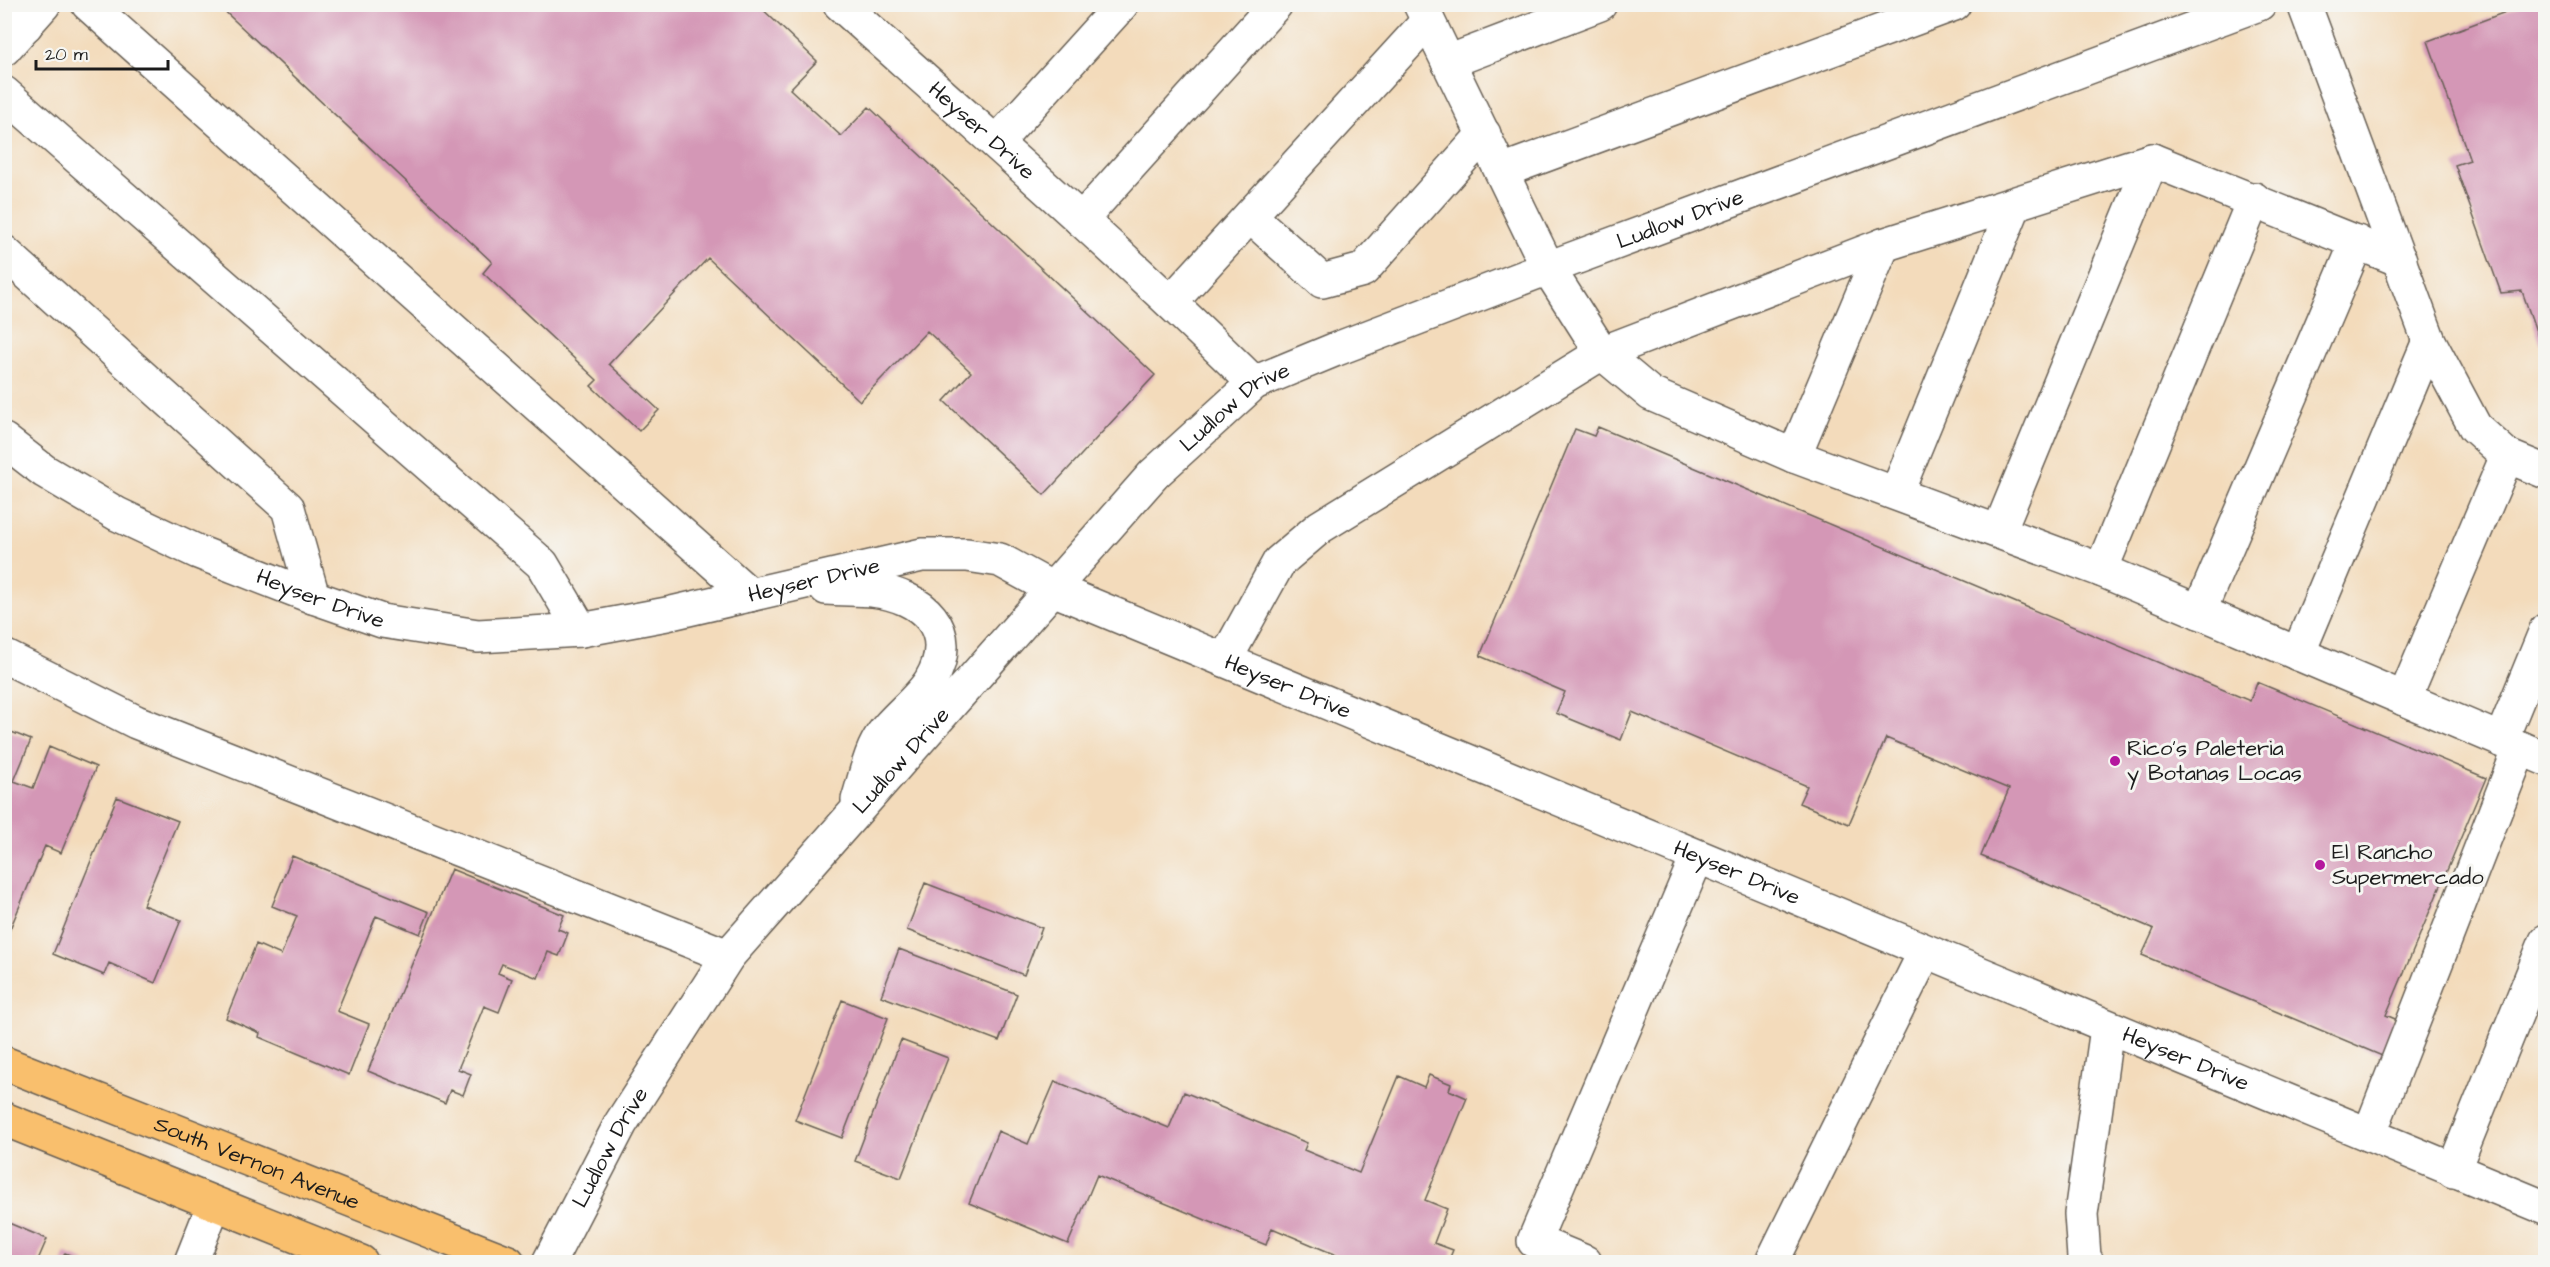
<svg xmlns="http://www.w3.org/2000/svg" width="2550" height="1267" viewBox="0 0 2550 1267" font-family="'Architects Daughter',sans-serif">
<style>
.building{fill:#d497b6}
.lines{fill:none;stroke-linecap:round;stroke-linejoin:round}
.minor-casing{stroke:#675f54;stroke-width:36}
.major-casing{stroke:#675f54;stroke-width:36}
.minor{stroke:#fff;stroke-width:33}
.major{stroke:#f9bf6d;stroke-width:33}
.poi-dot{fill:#b5179e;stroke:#f6f6f2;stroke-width:2}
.labels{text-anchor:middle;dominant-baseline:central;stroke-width:6;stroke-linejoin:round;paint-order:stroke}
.street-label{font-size:22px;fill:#1c1c1c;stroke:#f6f6f2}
.poi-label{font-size:22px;fill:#1c1c1c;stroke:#f6f6f2;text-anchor:start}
</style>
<rect width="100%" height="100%" fill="#f6f6f2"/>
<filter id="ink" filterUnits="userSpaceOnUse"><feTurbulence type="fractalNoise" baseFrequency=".0167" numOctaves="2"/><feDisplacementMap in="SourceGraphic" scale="12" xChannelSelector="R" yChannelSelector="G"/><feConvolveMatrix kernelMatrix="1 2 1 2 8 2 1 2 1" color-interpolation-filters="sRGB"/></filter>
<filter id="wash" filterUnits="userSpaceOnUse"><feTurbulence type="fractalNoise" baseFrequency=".008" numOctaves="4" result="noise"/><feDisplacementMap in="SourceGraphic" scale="24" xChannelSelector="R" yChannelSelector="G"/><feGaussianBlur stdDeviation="1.35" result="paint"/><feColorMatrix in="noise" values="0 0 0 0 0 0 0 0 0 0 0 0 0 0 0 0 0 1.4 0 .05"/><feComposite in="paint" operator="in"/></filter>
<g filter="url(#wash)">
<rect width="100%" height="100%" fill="#f3dbbb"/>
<g id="blocks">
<path class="building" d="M217,4h540l60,57 -27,28 51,47 28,-29 286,268 -111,120 -100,-94 27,-29 -44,-41 -67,70 -152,-143 -99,106 50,46 -20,21 -48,-45 6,-6 -114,-107 9,-11z
M2527,4h19l-1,353 -23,-66 -21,2 -46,-128 15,-5 -42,-119z
M1598,427l652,274 7,-19 229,96 -100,237 16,7 -15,36 -245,-103 12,-26 -173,-73 28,-67 -123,-51 -37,86 -50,-21 8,-17 -175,-74 -11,28 -65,-27 9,-21 -85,-36 95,-227 19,7z
M4,729l27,11 -17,41 19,7 16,-41 47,20 -35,86 -16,-7 -38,90 -3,-1z
M117,797l61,24 -35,84 38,15 -26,63 -46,-20 -5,12 -51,-21z
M292,856l137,56 -9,22 -44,-18 -39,95 32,13 -20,51 -90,-38 1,-4 -34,-15 30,-74 25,11 16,-39 -25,-10z
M451,869l113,46 -6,14 10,4 -9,23 -11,-4 -10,26 -36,-14 -4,9 14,6 -13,33 -15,-6 -26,63 13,5 -8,21 -13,-5 -5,13 -77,-32z
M925,883l117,45 -18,47 -117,-45z
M899,949l118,45 -18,47 -118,-45z
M842,1000l46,18 -46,120 -47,-18z
M901,1040l47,18 -47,120 -46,-17z
M1429,1075l22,9 -2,6 18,8 -42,102 22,9 -13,34 19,7 -5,12h-115l3,-7 -64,-27 -6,17 -169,-70 -29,69 -99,-41 29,-72 30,13 27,-63 114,47 15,-36 123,51 -3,7 55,23 40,-97 25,11z
M4,1221l43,18 -10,23h-33z
M65,1253l22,9h-26z"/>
</g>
</g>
<g filter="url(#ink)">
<use href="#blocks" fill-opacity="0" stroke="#675f54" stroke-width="1.5"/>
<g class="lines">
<g class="minor-casing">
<g id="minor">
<path d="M5,4l21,21"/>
<path d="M88,4l662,591"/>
<path id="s1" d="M840,4c140,125 281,248 414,379"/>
<path d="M1420,4l128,264 54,85 281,-108 269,-85 248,100"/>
<path d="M2304,4l125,337 46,86 32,29 39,16"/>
<path d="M4,49l40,-45"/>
<path d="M1448,62l152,-58"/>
<path d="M4,93l538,471 39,66"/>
<path d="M997,142l125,-138"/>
<path d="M1502,171l452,-167"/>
<path d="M1250,216l72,65 41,-11 121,-136"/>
<path d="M1081,220l195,-216"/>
<path d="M4,252l284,256 25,89"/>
<path d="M1171,302l257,-281"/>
<path id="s2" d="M4,440l40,31 73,43 81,38 115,45 69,24 96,15 103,-6 86,-16 255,-59h45l33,5 53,29 1493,619"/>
<path d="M1794,456l89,-211"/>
<path d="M1897,492l118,-288"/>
<path d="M1999,531l153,-371"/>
<path d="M2101,570l153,-371"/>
<path d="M826,588c15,1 31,1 46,2 50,6 88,39 59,90 -14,23 -41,39 -54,63 -9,16 -13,39 -19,57"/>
<path d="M2199,612l158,-370"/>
<path d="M2298,654l131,-313"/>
<path d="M4,656l132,66 592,234"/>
<path d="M1225,660l54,-98 41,-35 282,-174 49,41 143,62 307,114 445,189"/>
<path d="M2404,699l103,-243"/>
<path d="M2501,740l45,-110"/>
<path d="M2369,1135l151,-387"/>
<path d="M2453,1171l93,-230"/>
<path d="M191,1262l23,-58"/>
<path id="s3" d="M549,1262l72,-139 107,-167 426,-482 100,-91 80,-33 214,-82 711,-264"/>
<path d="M1585,1262l-51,-21 163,-384"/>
<path d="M1772,1262l153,-310"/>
<path d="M2087,1262l-3,-5 -3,-43 26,-186"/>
</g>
</g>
<g class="major-casing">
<g id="major">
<path id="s4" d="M4,1063l504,199"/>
<path d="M4,1119l357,143"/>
</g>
</g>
<use href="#minor" class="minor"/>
<use href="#major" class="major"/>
</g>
</g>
<g class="poi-dot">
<circle cx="2115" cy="761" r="6"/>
<circle cx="2320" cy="865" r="6"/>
</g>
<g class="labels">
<g class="street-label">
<text stroke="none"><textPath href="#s1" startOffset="190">Heyser Drive</textPath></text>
<text stroke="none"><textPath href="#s3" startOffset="1590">Ludlow Drive</textPath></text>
<text stroke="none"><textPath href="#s3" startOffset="1104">Ludlow Drive</textPath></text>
<text stroke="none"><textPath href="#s2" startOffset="860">Heyser Drive</textPath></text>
<text stroke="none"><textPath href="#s2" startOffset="356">Heyser Drive</textPath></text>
<text stroke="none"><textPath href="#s2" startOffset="1364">Heyser Drive</textPath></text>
<text stroke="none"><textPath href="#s3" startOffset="616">Ludlow Drive</textPath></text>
<text stroke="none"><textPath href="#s2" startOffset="1850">Heyser Drive</textPath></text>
<text stroke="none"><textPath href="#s2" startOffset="2336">Heyser Drive</textPath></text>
<text stroke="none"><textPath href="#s3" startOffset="130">Ludlow Drive</textPath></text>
<text stroke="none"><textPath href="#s4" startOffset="272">South Vernon Avenue</textPath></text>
</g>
<g class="poi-label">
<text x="2127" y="748">Rico's Paleteria<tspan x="2127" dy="25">y Botanas Locas</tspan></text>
<text x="2332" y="852">El Rancho<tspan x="2332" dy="25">Supermercado</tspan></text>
</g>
</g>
<rect width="2550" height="1267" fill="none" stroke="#f6f6f2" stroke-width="24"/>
<path d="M36 60v9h132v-9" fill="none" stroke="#1c1c1c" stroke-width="3"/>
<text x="45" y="60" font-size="18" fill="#1c1c1c" stroke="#f6f6f2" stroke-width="4.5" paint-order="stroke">20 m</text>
</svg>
